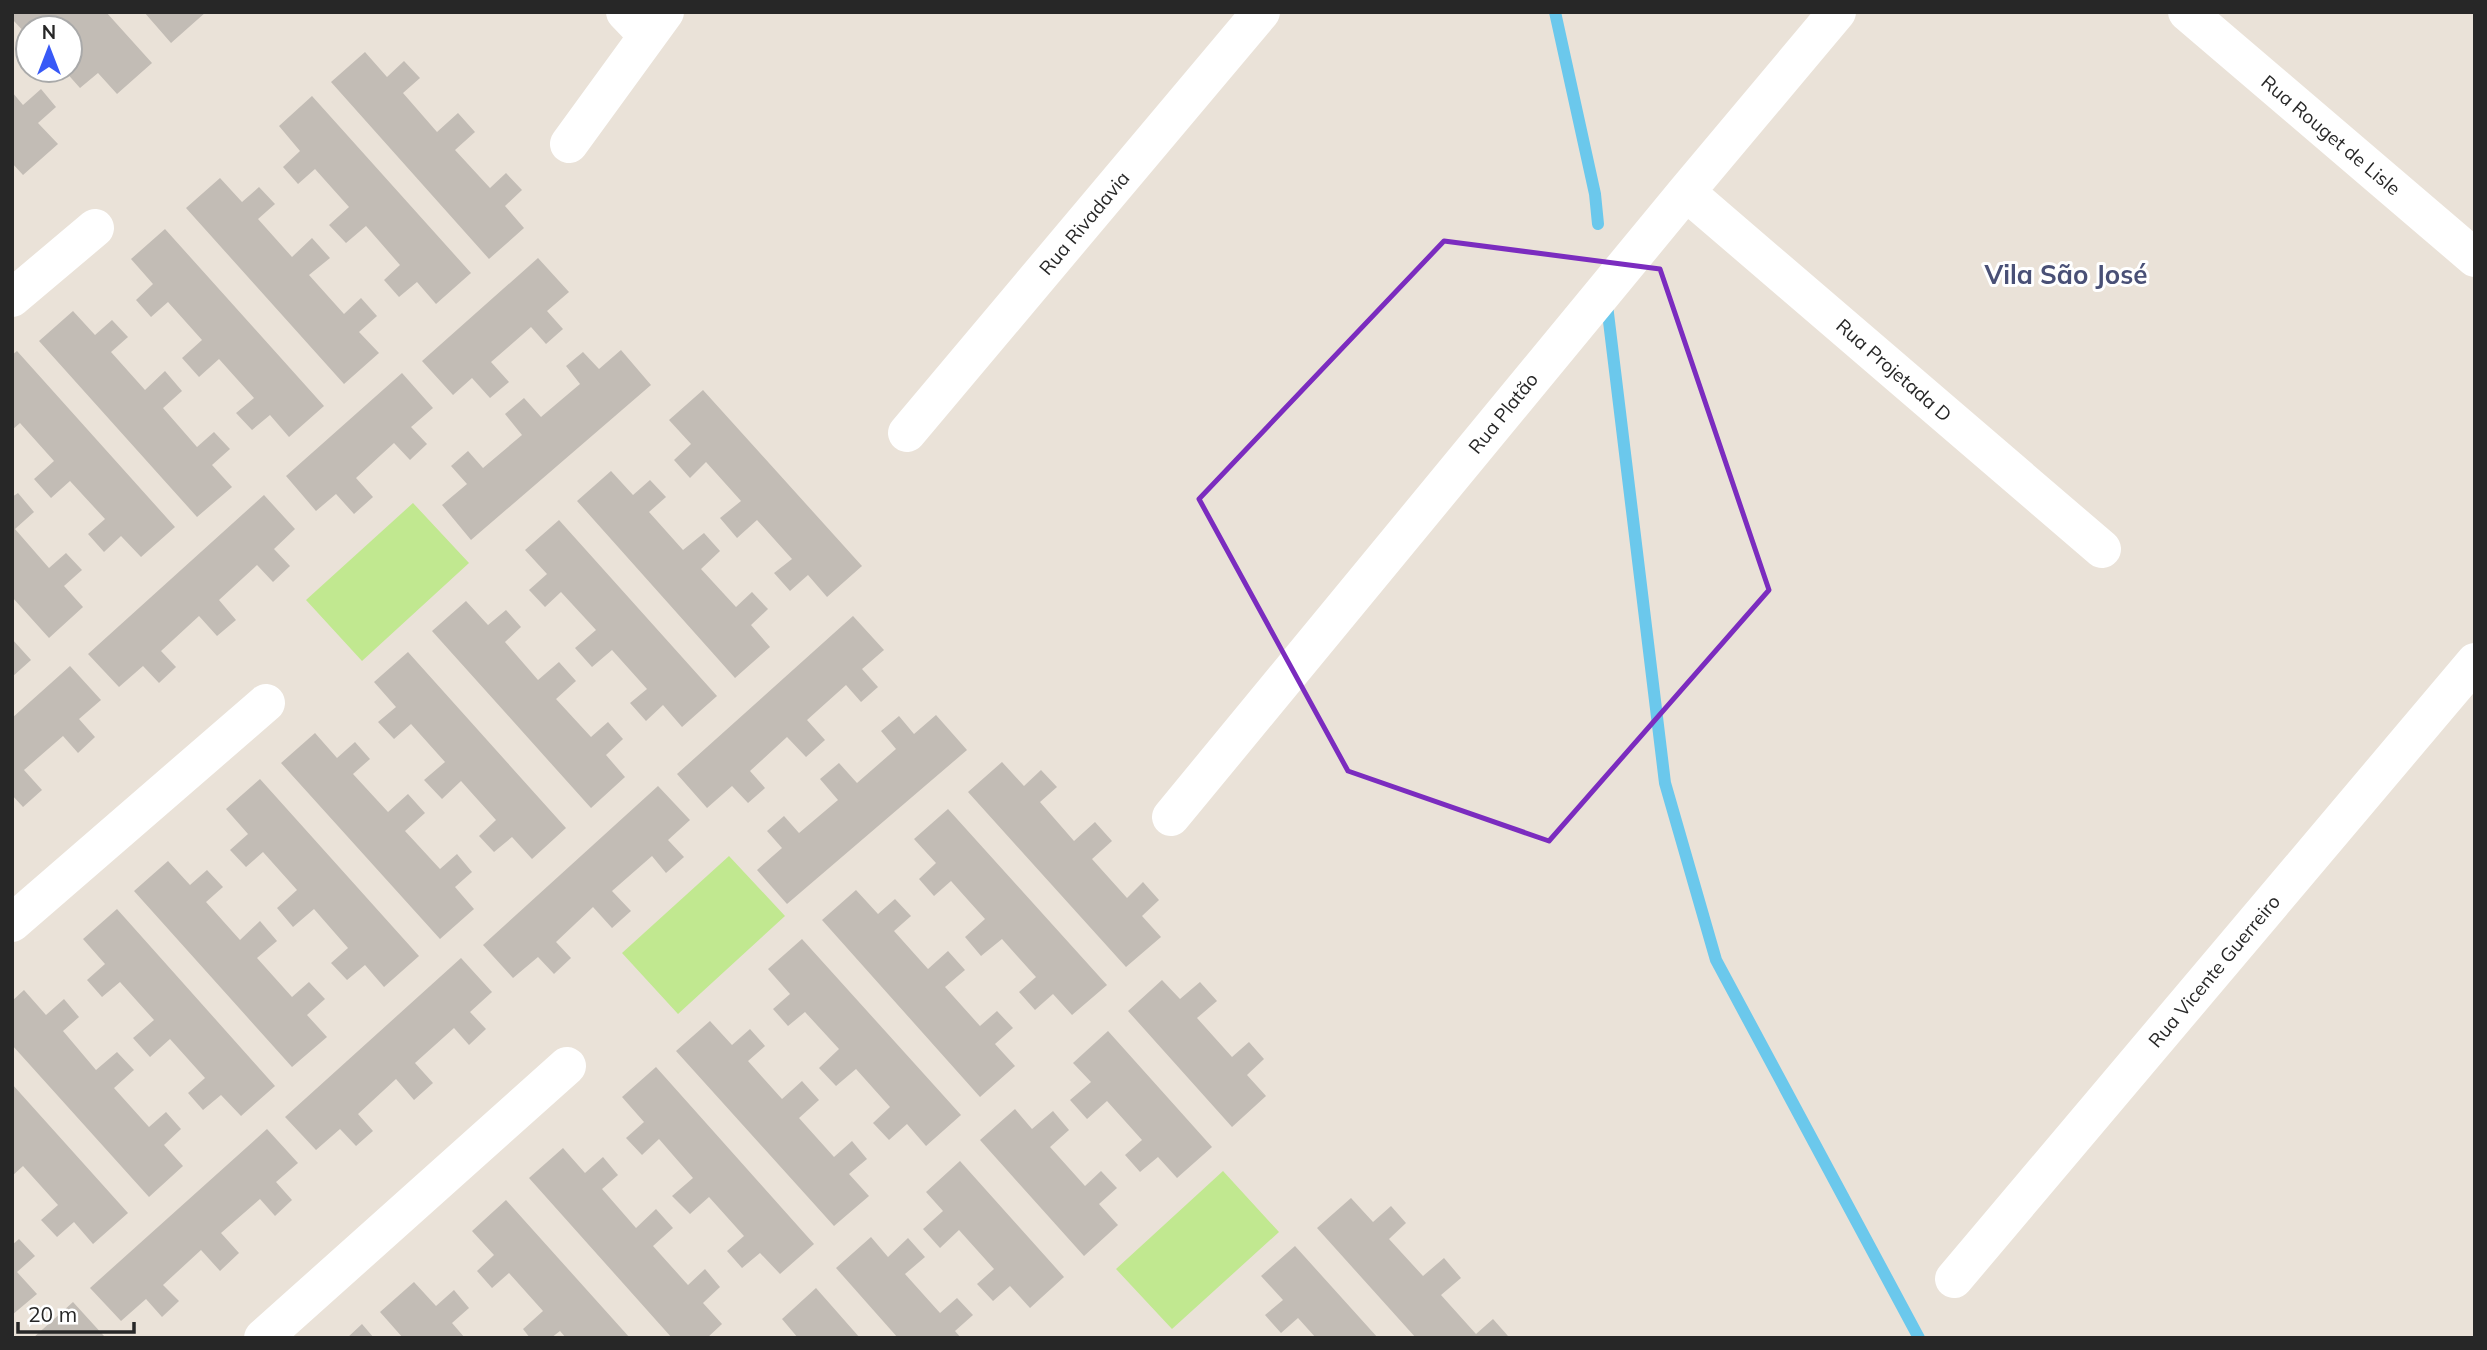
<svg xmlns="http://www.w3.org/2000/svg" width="2487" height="1350" viewBox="0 0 2487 1350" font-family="Mulish,sans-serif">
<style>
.pitch{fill:#c1e890}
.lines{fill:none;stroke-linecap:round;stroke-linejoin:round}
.stream{stroke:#6bc8ec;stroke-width:12}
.building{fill:#c2bcb5}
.street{stroke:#fff;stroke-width:38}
.secondary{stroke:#fff;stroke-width:38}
.marked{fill:none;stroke:#7b2cbf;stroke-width:5;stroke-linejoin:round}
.labels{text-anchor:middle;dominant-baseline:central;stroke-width:6;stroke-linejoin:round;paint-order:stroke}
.street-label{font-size:19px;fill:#272727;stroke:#fff}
.district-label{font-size:26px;font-weight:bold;fill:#495076;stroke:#fff}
</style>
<rect width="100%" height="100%" fill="#eae2d8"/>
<path class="pitch" d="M413,503l56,60 -107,98 -56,-61z
M729,856l56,60 -107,98 -56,-61z
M1223,1171l56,61 -107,97 -56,-60z"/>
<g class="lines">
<path class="stream" d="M1555,12l40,182 3,30
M1607,305l58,478 51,177 203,378"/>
</g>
<path class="building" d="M14,12h92l46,51 -35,31 -19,-21 -18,15 -16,-18h6v-4l12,-11 -12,-12v-15h-13l-10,-11 -12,11h-7v8l-16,-17z
M144,12h62l-35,31z
M365,52l22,25 17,-16 16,17 -17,15 34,39 21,-19 17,19 -20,18 35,38 16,-15 16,17 -17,16 19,22 -35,31 -158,-177z
M41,89l15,18 -18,16 20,21 -35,31 -11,-12v-71l11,13z
M312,96l159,177 -35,31 -19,-22 -18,15 -15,-17 16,-15 -34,-39 -20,17 -17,-18 20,-18 -34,-38 -17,15 -15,-17 17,-16 -21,-25z
M220,178l22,24 17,-15 16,17 -17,15 34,38 20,-19 18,20 -21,17 35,39 17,-16 16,18 -18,16 20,21 -35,31 -158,-176z
M165,229l159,177 -35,31 -19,-22 -18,15 -16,-17 18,-15 -35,-39 -20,18 -17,-19 20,-18 -34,-38 -17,15 -15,-17 17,-16 -22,-25z
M538,258l31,34 -22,19 16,18 -17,15 -15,-17 -40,35 18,20 -19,16 -18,-20 -19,17 -31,-34z
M73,311l22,24 17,-15 16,17 -17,15 34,38 20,-19 17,20 -19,17 34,39 17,-15 16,17 -18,16 20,22 -35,30 -158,-176z
M621,350l30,35 -180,155 -29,-35 25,-21 -16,-18 17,-15 15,17 39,-33 -17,-21 19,-16 17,19 39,-33 -14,-18 17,-14 16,17z
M17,351l158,176 -34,30 -20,-21 -17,16 -16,-18 17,-15 -35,-38 -19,17 -17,-19 20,-18 -34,-38 -8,7v-75z
M402,373l31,35 -22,19 16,17 -17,16 -16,-17 -38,35 17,19 -19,17 -18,-20 -20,17 -30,-35z
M703,390l159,176 -35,31 -19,-22 -18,16 -16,-18 18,-14 -35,-39 -20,18 -17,-20 21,-17 -35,-39 -16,16 -16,-18 17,-16 -22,-24z
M611,471l22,24 17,-15 16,17 -17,15 34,38 21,-17 16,18 -19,18 35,38 16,-15 16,17 -17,16 19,22 -35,31 -158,-177z
M18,493l16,19 -19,17 34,39 17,-15 16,17 -18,16 19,21 -34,31 -37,-41v-100z
M264,495l31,34 -21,20 16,17 -17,16 -16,-17 -38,35 17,20 -19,16 -18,-20 -38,35 15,16 -17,16 -16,-17 -24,21 -31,-33z
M559,520l158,176 -35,31 -19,-22 -17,16 -16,-18 17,-14 -35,-39 -20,17 -17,-19 21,-18 -35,-38 -16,15 -16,-17 18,-16 -22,-24z
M466,601l22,24 18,-15 15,17 -16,15 33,38 21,-18 17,19 -20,18 35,38 17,-15 15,17 -17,16 19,22 -34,31 -159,-177z
M853,616l31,34 -22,19 16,18 -17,15 -15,-17 -39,35 18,20 -19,17 -19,-20 -37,34 15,17 -17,15 -16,-17 -25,22 -30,-34z
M12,639l19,21 -19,17z
M408,652l158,176 -34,31 -20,-22 -18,15 -15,-16 17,-16 -35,-39 -19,18 -18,-19 21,-18 -34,-38 -17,15 -16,-17 18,-15 -22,-25z
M70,666l31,34 -22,19 16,18 -17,16 -15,-17 -39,34 18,20 -19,17 -11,-12v-77z
M936,715l31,35 -180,154 -30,-34 25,-22 -15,-17 17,-15 15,17 39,-33 -18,-21 19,-16 18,20 39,-34 -15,-18 18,-15 15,18z
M315,733l22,25 18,-16 15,17 -17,15 35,38 20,-18 17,19 -20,18 35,38 17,-15 15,18 -17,15 19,22 -34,30 -159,-176z
M1002,762l22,24 17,-16 16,17 -17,15 34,39 21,-19 17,19 -20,18 35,39 16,-16 16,18 -17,16 19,21 -35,30 -158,-175z
M260,779l159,177 -35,31 -19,-22 -18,15 -16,-17 17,-15 -34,-39 -21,18 -16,-19 20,-18 -34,-38 -17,15 -16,-17 18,-16 -22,-25z
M658,786l32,34 -22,20 16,17 -18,16 -14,-17 -40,35 19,20 -19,17 -19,-21 -37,35 15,16 -17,16 -16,-17 -25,21 -30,-33z
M948,809l159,176 -35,30 -19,-21 -18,16 -16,-18 17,-15 -34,-38 -21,17 -16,-19 20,-18 -34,-38 -17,15 -15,-17 17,-16 -22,-24z
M168,861l22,24 17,-15 16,17 -17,15 34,38 20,-19 17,20 -20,17 35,39 17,-15 16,17 -18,16 20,22 -35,30 -158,-176z
M856,890l22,24 17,-15 16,17 -17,15 34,38 20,-18 17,19 -20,17 35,39 17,-15 16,17 -18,16 20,22 -35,31 -158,-177z
M117,909l158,177 -34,30 -20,-21 -18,15 -15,-17 17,-15 -35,-39 -20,18 -17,-19 21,-18 -34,-38 -18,15 -15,-17 18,-16 -22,-25z
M802,939l159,176 -35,31 -19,-22 -18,16 -16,-17 17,-16 -34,-38 -20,17 -17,-18 20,-19 -34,-37 -17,14 -15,-17 17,-15 -22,-25z
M461,958l31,34 -22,20 16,17 -17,16 -15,-17 -39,35 18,20 -19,17 -18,-21 -38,35 15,17 -17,15 -16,-17 -24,21 -31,-33z
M1162,980l18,19 20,-17 17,19 -20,17 35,39 17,-15 15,17 -17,16 19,21 -34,31 -104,-116z
M24,990l22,25 18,-16 15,18 -16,14 33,39 21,-18 17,18 -20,18 35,39 17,-15 15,17 -17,16 19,21 -34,31 -137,-152v-44z
M710,1021l22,24 18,-16 15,17 -17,15 34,38 20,-18 17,19 -20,18 35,39 18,-16 15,18 -18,15 20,22 -35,30 -158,-175z
M1108,1031l104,116 -35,31 -19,-21 -18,15 -15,-17 17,-15 -35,-39 -20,18 -17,-19 21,-18 -18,-19z
M656,1067l158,177 -34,30 -20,-21 -18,15 -15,-17 17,-15 -35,-39 -19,17 -18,-18 21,-18 -34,-39 -17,16 -16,-17 18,-16 -22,-25z
M12,1084l116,129 -35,31 -19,-22 -17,15 -16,-17 17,-15 -35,-39 -11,10z
M1015,1109l17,20 21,-18 16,19 -19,17 35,39 16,-15 16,17 -18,16 19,21 -34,31 -104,-116z
M267,1129l31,34 -22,19 16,18 -17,16 -15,-17 -39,34 18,20 -19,18 -19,-21 -38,35 16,16 -17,16 -16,-18 -25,22 -31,-33z
M563,1148l22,25 18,-16 15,18 -16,14 34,39 20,-19 17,19 -20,18 35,39 17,-16 15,18 -17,16 19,21 -15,14h-35l-143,-160z
M960,1161l104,116 -34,31 -20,-22 -17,15 -16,-17 17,-15 -35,-39 -19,18 -17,-19 20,-18 -17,-19z
M1351,1198l22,24 18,-16 15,17 -17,16 34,37 21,-18 17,20 -20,17 35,39 17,-15 15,17 -2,2h-90l-99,-110z
M506,1200l124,138h-64l-6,-7 -9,7h-21l-7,-9 20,-18 -34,-38 -17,15 -15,-17 17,-16 -22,-24z
M871,1237l17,20 20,-19 17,19 -20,17 35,39 17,-15 16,17 -18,16 6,7h-63l-62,-70z
M19,1239l16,17 -18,16 20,22 -25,21v-70z
M1295,1246l83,92h-62l-18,-20 -17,15 -16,-18 18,-15 -22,-24z
M414,1282l22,24 18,-16 15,18 -17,15 13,15h-62l-23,-26z
M816,1288l44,50h-62l-16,-19z
M73,1302l31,34 -3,2h-68z
M362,1324l12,14h-27z"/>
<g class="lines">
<path class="street" d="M625,12l22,23
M569,144l96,-132
M1686,192l416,357
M12,298l83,-70
M907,433l354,-421
M1171,817l515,-625 151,-180
M12,923l254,-220
M1954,1279l521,-617
M263,1338l304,-272"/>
<path class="secondary" d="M2187,12l288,246"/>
</g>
<path class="marked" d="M1444,241l216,28 109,321 -220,251 -201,-70 -149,-272z"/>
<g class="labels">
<g class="street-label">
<text transform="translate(2331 135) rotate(40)">Rua Rouget de Lisle</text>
<text transform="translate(1084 223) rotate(-50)">Rua Rivadavia</text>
<text transform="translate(1894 370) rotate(41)">Rua Projetada D</text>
<text transform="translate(1503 413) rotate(-51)">Rua Platão</text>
<text transform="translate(2214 971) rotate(-50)">Rua Vicente Guerreiro</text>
</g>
<g class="district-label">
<text x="2066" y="274">Vila São José</text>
</g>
</g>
<rect width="2487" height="1350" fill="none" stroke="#272727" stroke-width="28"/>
<g transform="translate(49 49)"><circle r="33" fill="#ffffff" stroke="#a9a9a9" stroke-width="2"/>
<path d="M0-5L12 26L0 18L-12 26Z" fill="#3859f7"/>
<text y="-10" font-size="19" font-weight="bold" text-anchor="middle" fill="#272727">N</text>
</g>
<path d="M18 1322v10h116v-10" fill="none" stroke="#272727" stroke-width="3.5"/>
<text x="28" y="1322" font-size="21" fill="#272727" stroke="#ffffff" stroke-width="5" paint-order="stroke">20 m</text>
</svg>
